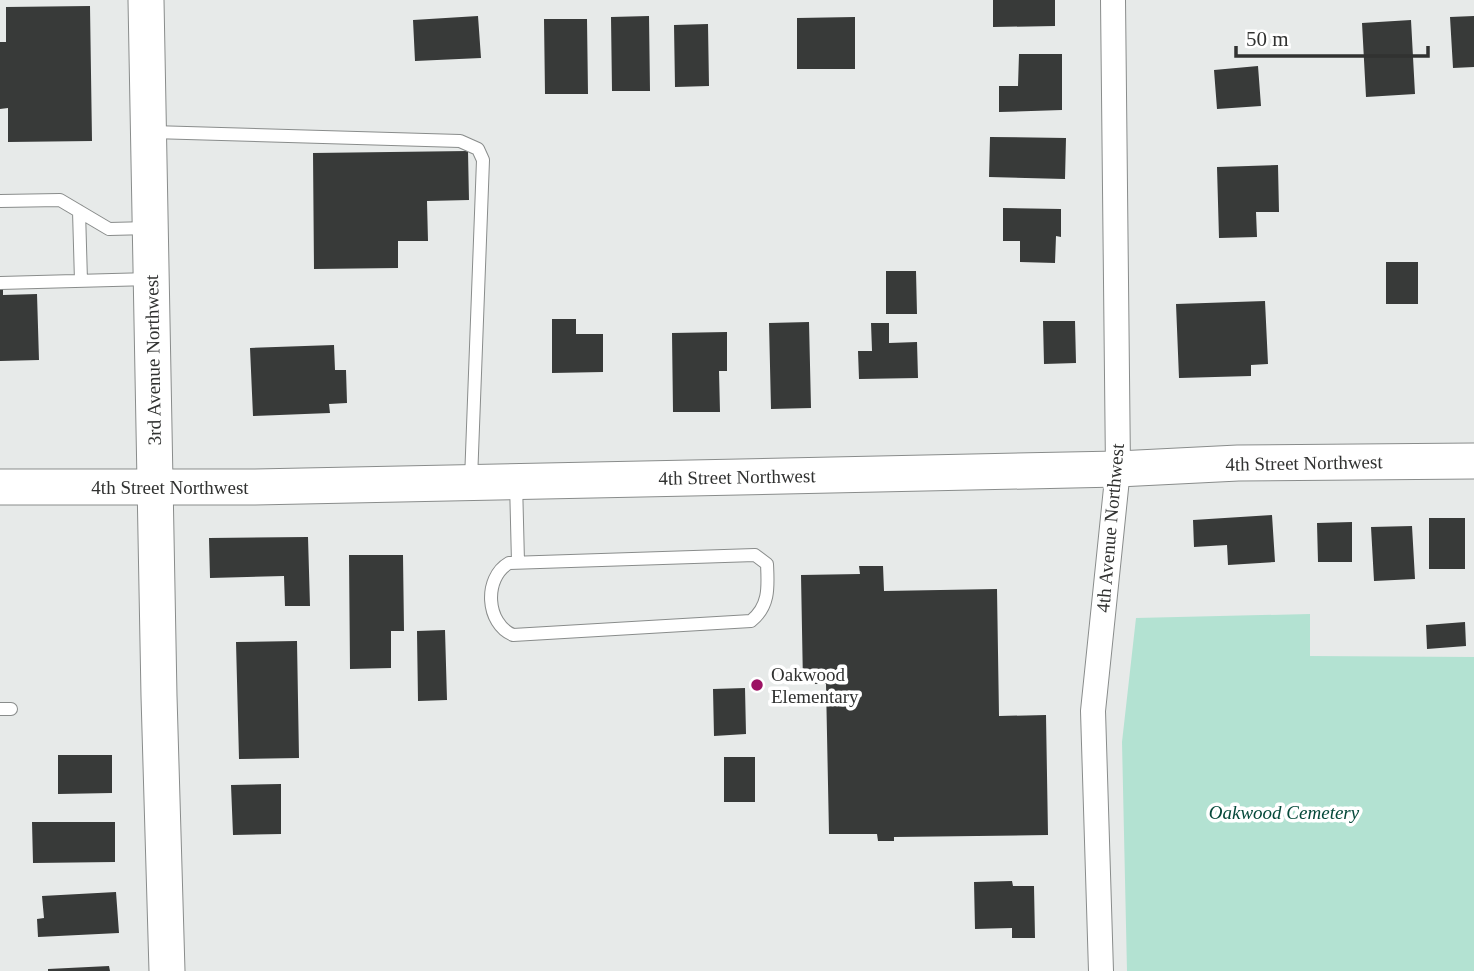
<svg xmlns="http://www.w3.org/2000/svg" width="1474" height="971" viewBox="0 0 1474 971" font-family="'Times New Roman',serif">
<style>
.green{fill:#b3e2d2}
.building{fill:#383a39}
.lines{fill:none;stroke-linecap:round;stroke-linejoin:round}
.service-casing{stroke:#898c8b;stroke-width:14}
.minor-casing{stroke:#898c8b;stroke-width:26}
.secondary-casing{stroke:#898c8b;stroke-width:37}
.service{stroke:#fff;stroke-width:12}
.minor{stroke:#fff;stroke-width:24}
.secondary{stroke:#fff;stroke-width:35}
.poi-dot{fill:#9c1263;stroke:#fff;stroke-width:2.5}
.labels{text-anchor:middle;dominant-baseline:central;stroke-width:7;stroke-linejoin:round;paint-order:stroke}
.street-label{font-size:19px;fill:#313231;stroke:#fff}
.poi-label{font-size:19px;fill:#313231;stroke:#fff;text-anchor:start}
.park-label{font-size:19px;font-style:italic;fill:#05493a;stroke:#fff}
</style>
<rect width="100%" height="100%" fill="#e7eae9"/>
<path class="green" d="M1310,614v42l164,1v314h-347l-5,-229 14,-124z"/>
<path class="building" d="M993,0h62v26l-62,1z
M90,6l2,135 -84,1v-34l-8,1v-67h6v-35z
M478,16l3,42 -66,3 -2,-41z
M649,16l1,75h-38l-1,-74z
M1474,16v51l-21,1 -3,-51z
M855,17v52h-58v-51z
M544,19h43l1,75h-43z
M1411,20l4,74 -49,3 -4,-74z
M708,24l1,62 -34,1 -1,-62z
M1019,54h43v56l-63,2v-26h19z
M1258,66l3,40 -44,3 -3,-39z
M990,137l76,1 -1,41 -76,-2z
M468,151l1,49 -42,1 1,40h-30v27l-84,1 -1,-116z
M1278,165l1,47h-23l1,25 -38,1 -2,-71z
M1003,208l58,1v28l-5,-1 -1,27 -35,-1v-21h-17z
M1386,262h32v42h-32z
M886,271h30l1,43h-31z
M0,281h3v14l34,-1 2,66 -39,1z
M1265,301l3,63 -17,1v11l-72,2 -3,-74z
M552,319h24v15h27v38l-51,1z
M1043,321h32l1,42 -32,1z
M809,322l2,86 -40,1 -2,-86z
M871,323h18v20l28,-1 1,36 -59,1 -1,-28h14z
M727,332v39h-8l1,41h-47l-1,-79z
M334,345l1,25h11l1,33 -18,1 1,9 -77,3 -3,-68z
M1272,515l3,47 -47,3 -1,-20 -33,2 -1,-27z
M1429,518h36v51h-36z
M1352,522v40h-34l-1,-39z
M1412,526l3,53 -41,2 -3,-54z
M308,537l2,69h-25l-1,-30 -74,2 -1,-40z
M349,555h54l1,76h-13v37l-41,1z
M859,566h24l1,25 113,-2 2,127 47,-1 2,120 -154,2v4h-16l-1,-7h-48l-3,-150h-23l-2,-109 59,-1z
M1465,622l1,24 -39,3 -1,-24z
M445,630l2,70 -29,1 -1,-70z
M297,641l2,117 -60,1 -3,-117z
M745,688l1,46 -32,2 -1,-47z
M58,755h54v38l-54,1z
M724,757h31v45h-31z
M281,784v50l-48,1 -2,-50z
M32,822h83v40l-82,1z
M1012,881l1,5h21l1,52h-23v-10l-37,1 -1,-47z
M116,892l3,41 -81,4 -1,-18 7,-1 -2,-22z
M109,966l1,5h-62v-2z"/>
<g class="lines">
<g class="service-casing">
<path id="service" d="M152,132l308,9 18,8 5,11 -12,320
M0,201l60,-1 49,29 40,-1
M79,211l2,70
M0,283l150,-4
M516,482l2,80
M755,555l12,9c1,22 3,42 -16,57l-238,14c-27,-11 -30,-57 -4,-72z
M0,709h11"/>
</g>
<g class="minor-casing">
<path id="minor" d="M1101,971l-8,-260 25,-242 -5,-469"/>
</g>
<g class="secondary-casing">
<path id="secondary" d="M146,0l13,696 8,275
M0,487h255l863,-18 120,-6 236,-2"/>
</g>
<use href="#service" class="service"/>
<use href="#minor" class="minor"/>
<use href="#secondary" class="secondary"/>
</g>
<circle class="poi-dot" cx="757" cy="685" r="7"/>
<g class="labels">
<g class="street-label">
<text transform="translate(153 360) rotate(-91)">3rd Avenue Northwest</text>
<text transform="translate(1304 463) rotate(-1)">4th Street Northwest</text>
<text transform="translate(737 477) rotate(-1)">4th Street Northwest</text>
<text x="170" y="487">4th Street Northwest</text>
<text transform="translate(1110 528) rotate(-85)">4th Avenue Northwest</text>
</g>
<g class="poi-label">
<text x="771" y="674">Oakwood<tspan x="771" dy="22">Elementary</tspan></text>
</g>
<g class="park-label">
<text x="1284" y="812">Oakwood Cemetery</text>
</g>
</g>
<path d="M1236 46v10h192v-10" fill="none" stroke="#313231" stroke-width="3.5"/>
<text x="1246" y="46" font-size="21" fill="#313231" stroke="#ffffff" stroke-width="5" paint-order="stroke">50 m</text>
</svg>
